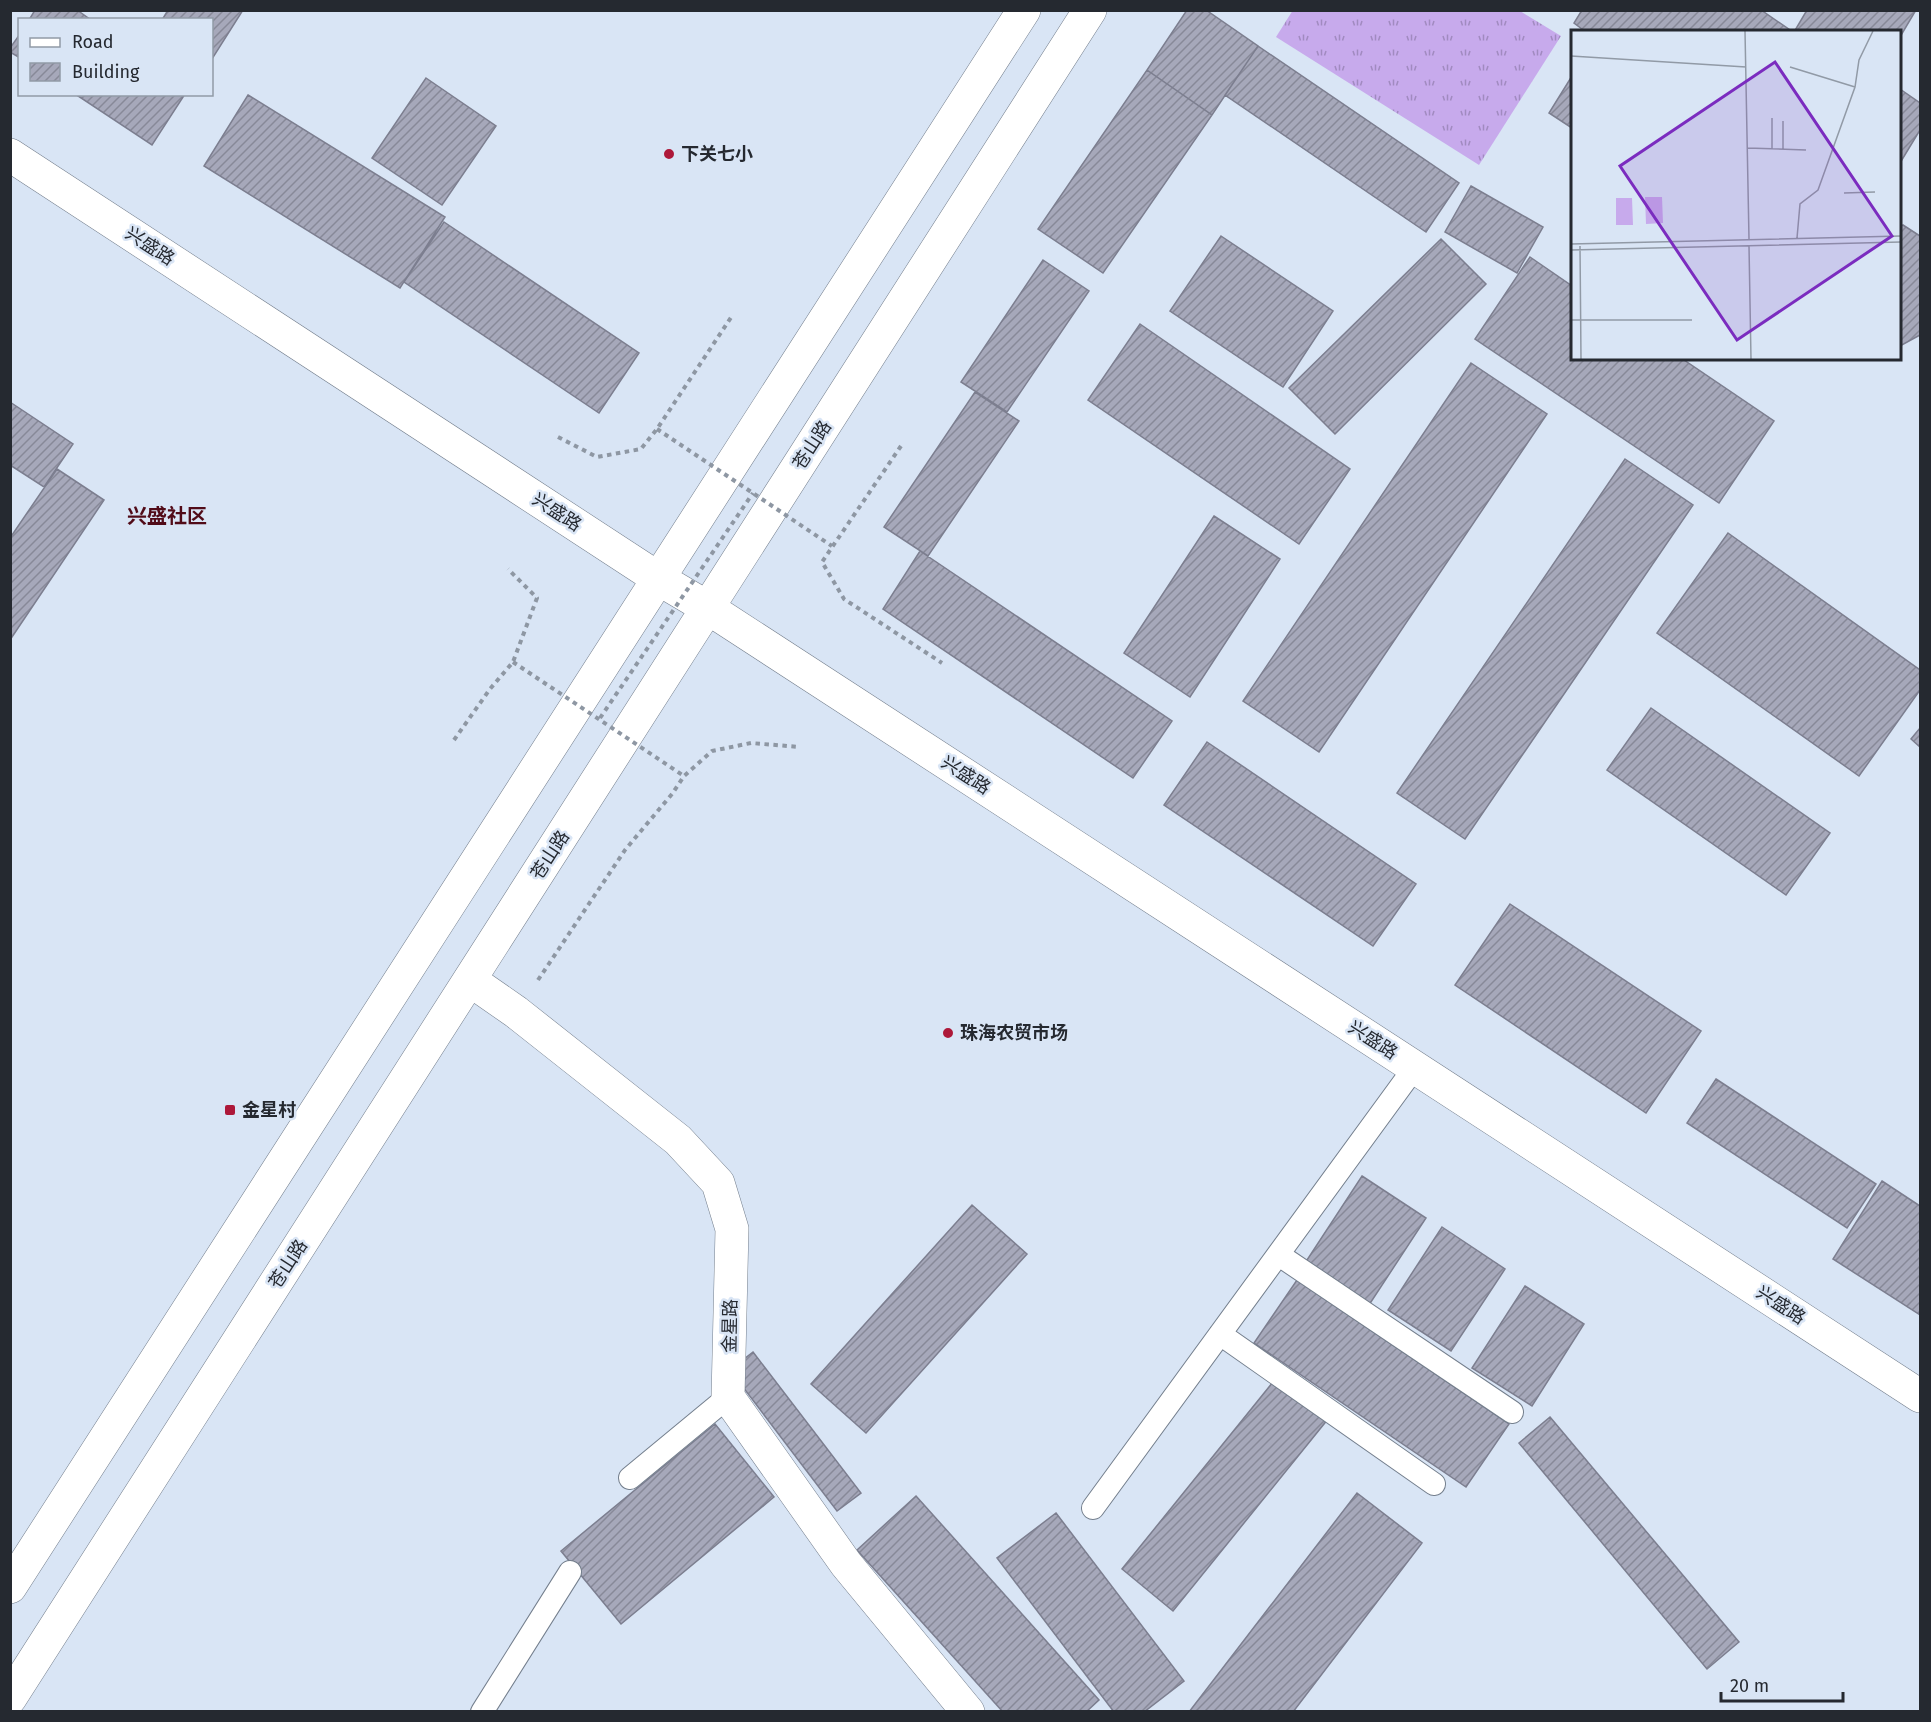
<svg xmlns="http://www.w3.org/2000/svg" width="1931" height="1722" viewBox="0 0 1931 1722" font-family="'Fira Sans','Noto Sans SC',sans-serif">
<style>
.grass{fill:url(#grass-tufts)}
.building{fill:url(#building-hatch);stroke:#7c7e8f;stroke-width:1.5}
.lines{fill:none;stroke-linecap:round;stroke-linejoin:round}
.lane-casing{stroke:#747f8d;stroke-width:24}
.street-casing{stroke:#747f8d;stroke-width:34}
.secondary-casing{stroke:#747f8d;stroke-width:34}
.path{stroke:#8e97a3;stroke-width:4;stroke-dasharray:4.5 4.5;stroke-linecap:butt}
.lane{stroke:#fff;stroke-width:22}
.street{stroke:#fff;stroke-width:33}
.secondary{stroke:#fff;stroke-width:33}
.path-bridge{stroke:#8e97a3;stroke-width:4;stroke-dasharray:4.5 4.5;stroke-linecap:butt}
.poi-dot{fill:#ad1839;stroke:#d9e5f5;stroke-width:2}
.labels{text-anchor:middle;dominant-baseline:central;stroke-width:5;stroke-linejoin:round;paint-order:stroke}
.poi-label{font-size:18px;font-weight:bold;fill:#252930;stroke:#d9e5f5;text-anchor:start}
.street-label{font-size:18px;fill:#252930;stroke:#d9e5f5}
.neighbourhood-label{font-size:20px;font-weight:bold;fill:#510b18;stroke:#d9e5f5}
.inset-road{fill:none;stroke:#919aa6;stroke-width:1.5}
.view{fill:#7b2cbf;fill-opacity:0.15;stroke:#7b2cbf;stroke-width:3}
.inset-edge{fill:none;stroke:#252930;stroke-width:3}
</style>
<defs>
<pattern id="grass-tufts" width="24" height="20" patternUnits="userSpaceOnUse" patternTransform="scale(1.5)"><rect width="24" height="20" fill="#c7aaec"/><path d="M3 7l-1-3M5 7V3M7 7l1-3M15 17l-1-3M17 17v-4M19 17l1-3" fill="none" stroke="#a18ac0"/></pattern>
<pattern id="building-hatch" width="6" height="6" patternUnits="userSpaceOnUse" patternTransform="scale(1.5)"><rect width="6" height="6" fill="#a6a8ba"/><path d="M-1 1l2-2M0 6l6-6M5 7l2-2" fill="none" stroke="#878998"/></pattern>
</defs>
<rect width="100%" height="100%" fill="#d9e5f5"/>
<path class="grass" d="M1293,10l227,1 41,25 -82,129 -203,-128z"/>
<path class="building" d="M35,10h42l14,10h-62z
M168,10h75l-31,49v-39h-50z
M1187,10h19l52,36 -46,69 -65,-45z
M1582,10h179l32,22h-207l-12,-9z
M1807,10h109l-16,27v-5h-106z
M20,34v24l-10,-6v-4z
M1258,46l201,137 -33,49 -201,-137z
M1147,70l65,45 -109,158 -65,-44z
M1572,76v52l-23,-15z
M426,78l70,48 -54,79 -70,-47z
M1900,89l20,14v27l-20,33z
M75,94h110l-33,51z
M248,95l197,122 -45,71 -196,-122z
M1471,186l72,41 -26,46 -72,-41z
M444,222l195,131 -40,60 -195,-131z
M1903,225l17,11v99l-20,11v-119z
M1221,236l112,75 -50,76 -113,-76z
M1441,239l45,45 -151,150 -46,-46z
M1530,257l42,29v72h109l93,63 -55,82 -244,-164z
M1043,260l46,31 -82,121 -46,-30z
M1140,324l210,145 -51,75 -211,-144z
M1471,363l76,51 -228,338 -76,-51z
M975,392l44,29 -91,135 -44,-29z
M10,402l63,42 -29,43 -34,-22z
M1625,459l68,46 -228,334 -68,-46z
M57,469l47,31 -94,140v-102z
M1214,516l66,43 -90,138 -66,-44z
M1728,533l192,137v20l-61,86 -202,-143z
M920,551l252,170 -39,57 -250,-169z
M1651,708l179,125 -44,62 -179,-125z
M1920,728v19l-9,-8z
M1207,742l209,142 -43,62 -209,-141z
M1510,904l191,127 -55,82 -191,-128z
M1716,1079l160,105 -29,44 -160,-105z
M1362,1176l64,42 -57,87 -64,-42z
M1882,1181l38,25v109l-87,-56z
M972,1205l55,49 -161,179 -55,-49z
M1442,1227l63,42 -54,82 -63,-41z
M1297,1280l212,144 -43,63 -212,-144z
M1525,1286l59,38 -52,82 -60,-38z
M753,1352l108,141 -24,18 -107,-141z
M1277,1377l51,42 -155,192 -51,-42z
M1550,1417l189,225 -32,27 -188,-226z
M715,1424l59,73 -153,127 -60,-73z
M1357,1493l65,50 -129,169h-104z
M916,1496l183,204 -13,12h-83l-146,-162z
M1056,1513l128,168 -40,31h-30l-117,-154z"/>
<g class="lines">
<g class="lane-casing">
<path id="lane" d="M1279,1255l233,157
M1220,1334l214,150
M630,1478l98,-81
M1093,1508l322,-441
M482,1712l88,-140"/>
</g>
<g class="street-casing">
<path id="street" d="M470,980l46,32 162,128 40,43 14,46 -4,168 118,167 122,148"/>
</g>
<g class="secondary-casing">
<path id="secondary" d="M10,155l649,424 49,29 1212,788
M10,1587l1014,-1577
M10,1698l1080,-1688"/>
</g>
<path class="path" d="M558,437l39,20 44,-8 16,-20 75,-113
M901,446l-79,116 22,37 98,64
M454,740l36,-51 23,-27 24,-64 -29,-29
M538,980l87,-130 47,-56 12,-18 28,-25 39,-8 48,4"/>
<use href="#lane" class="lane"/>
<use href="#street" class="street"/>
<use href="#secondary" class="secondary"/>
<path class="path-bridge" d="M657,429l175,117
M513,662l171,114
M600,718l153,-225"/>
</g>
<g class="poi-dot">
<circle cx="669" cy="154" r="6"/>
<circle cx="948" cy="1033" r="6"/>
<rect x="224" y="1104" width="12" height="12" rx="3"/>
</g>
<g class="labels">
<g class="poi-label">
<text x="681" y="154">下关七小</text>
<text x="960" y="1033">珠海农贸市场</text>
<text x="242" y="1110">金星村</text>
</g>
<g class="street-label">
<text transform="translate(150 246) rotate(33)">兴盛路</text>
<text transform="translate(812 445) rotate(-57)">苍山路</text>
<text transform="translate(557 512) rotate(33)">兴盛路</text>
<text transform="translate(966 775) rotate(33)">兴盛路</text>
<text transform="translate(550 855) rotate(-57)">苍山路</text>
<text transform="translate(1373 1040) rotate(33)">兴盛路</text>
<text transform="translate(288 1264) rotate(-57)">苍山路</text>
<text transform="translate(1781 1305) rotate(33)">兴盛路</text>
<text transform="translate(730 1326) rotate(-89)">金星路</text>
</g>
<g class="neighbourhood-label">
<text x="167" y="516">兴盛社区</text>
</g>
</g>
<g transform="translate(1571 30)">
<rect width="330" height="330" fill="#d9e5f5"/>
<path d="M74,167h17l1,26 -17,1zM45,168h16l1,27h-17z" fill="#c7aaec"/>
<path class="inset-road" d="M174,1l4,208M0,26l175,11M219,37l65,20M201,88v31M176,118l59,2M212,119v-28M273,163l31,-1M226,208l3,-34 18,-14 37,-103 4,-27 14,-29M0,214l330,-8M9,216l1,113M178,216l2,113M0,220l330,-8M0,290h121"/>
<path class="view" d="M204,32l117,174 -155,104 -117,-174z"/>
<rect width="330" height="330" class="inset-edge"/>
</g>
<rect width="1931" height="1722" fill="none" stroke="#252930" stroke-width="24"/>
<rect x="18" y="18" width="195" height="78" fill="#d9e5f5" stroke="#919aa6" stroke-width="1.5"/>
<rect x="30" y="38" width="30" height="9" fill="#ffffff" stroke="#919aa6" stroke-width="1.5"/>
<text x="72" y="48" font-size="18" fill="#252930">Road</text>
<rect x="30" y="63" width="30" height="18" fill="url(#building-hatch)" stroke="#919aa6" stroke-width="1.5"/>
<text x="72" y="78" font-size="18" fill="#252930">Building</text>
<path d="M1721 1692v9h122v-9" fill="none" stroke="#252930" stroke-width="3"/>
<text x="1730" y="1692" font-size="18" fill="#252930" stroke="#d9e5f5" stroke-width="4.5" paint-order="stroke">20 m</text>
</svg>
